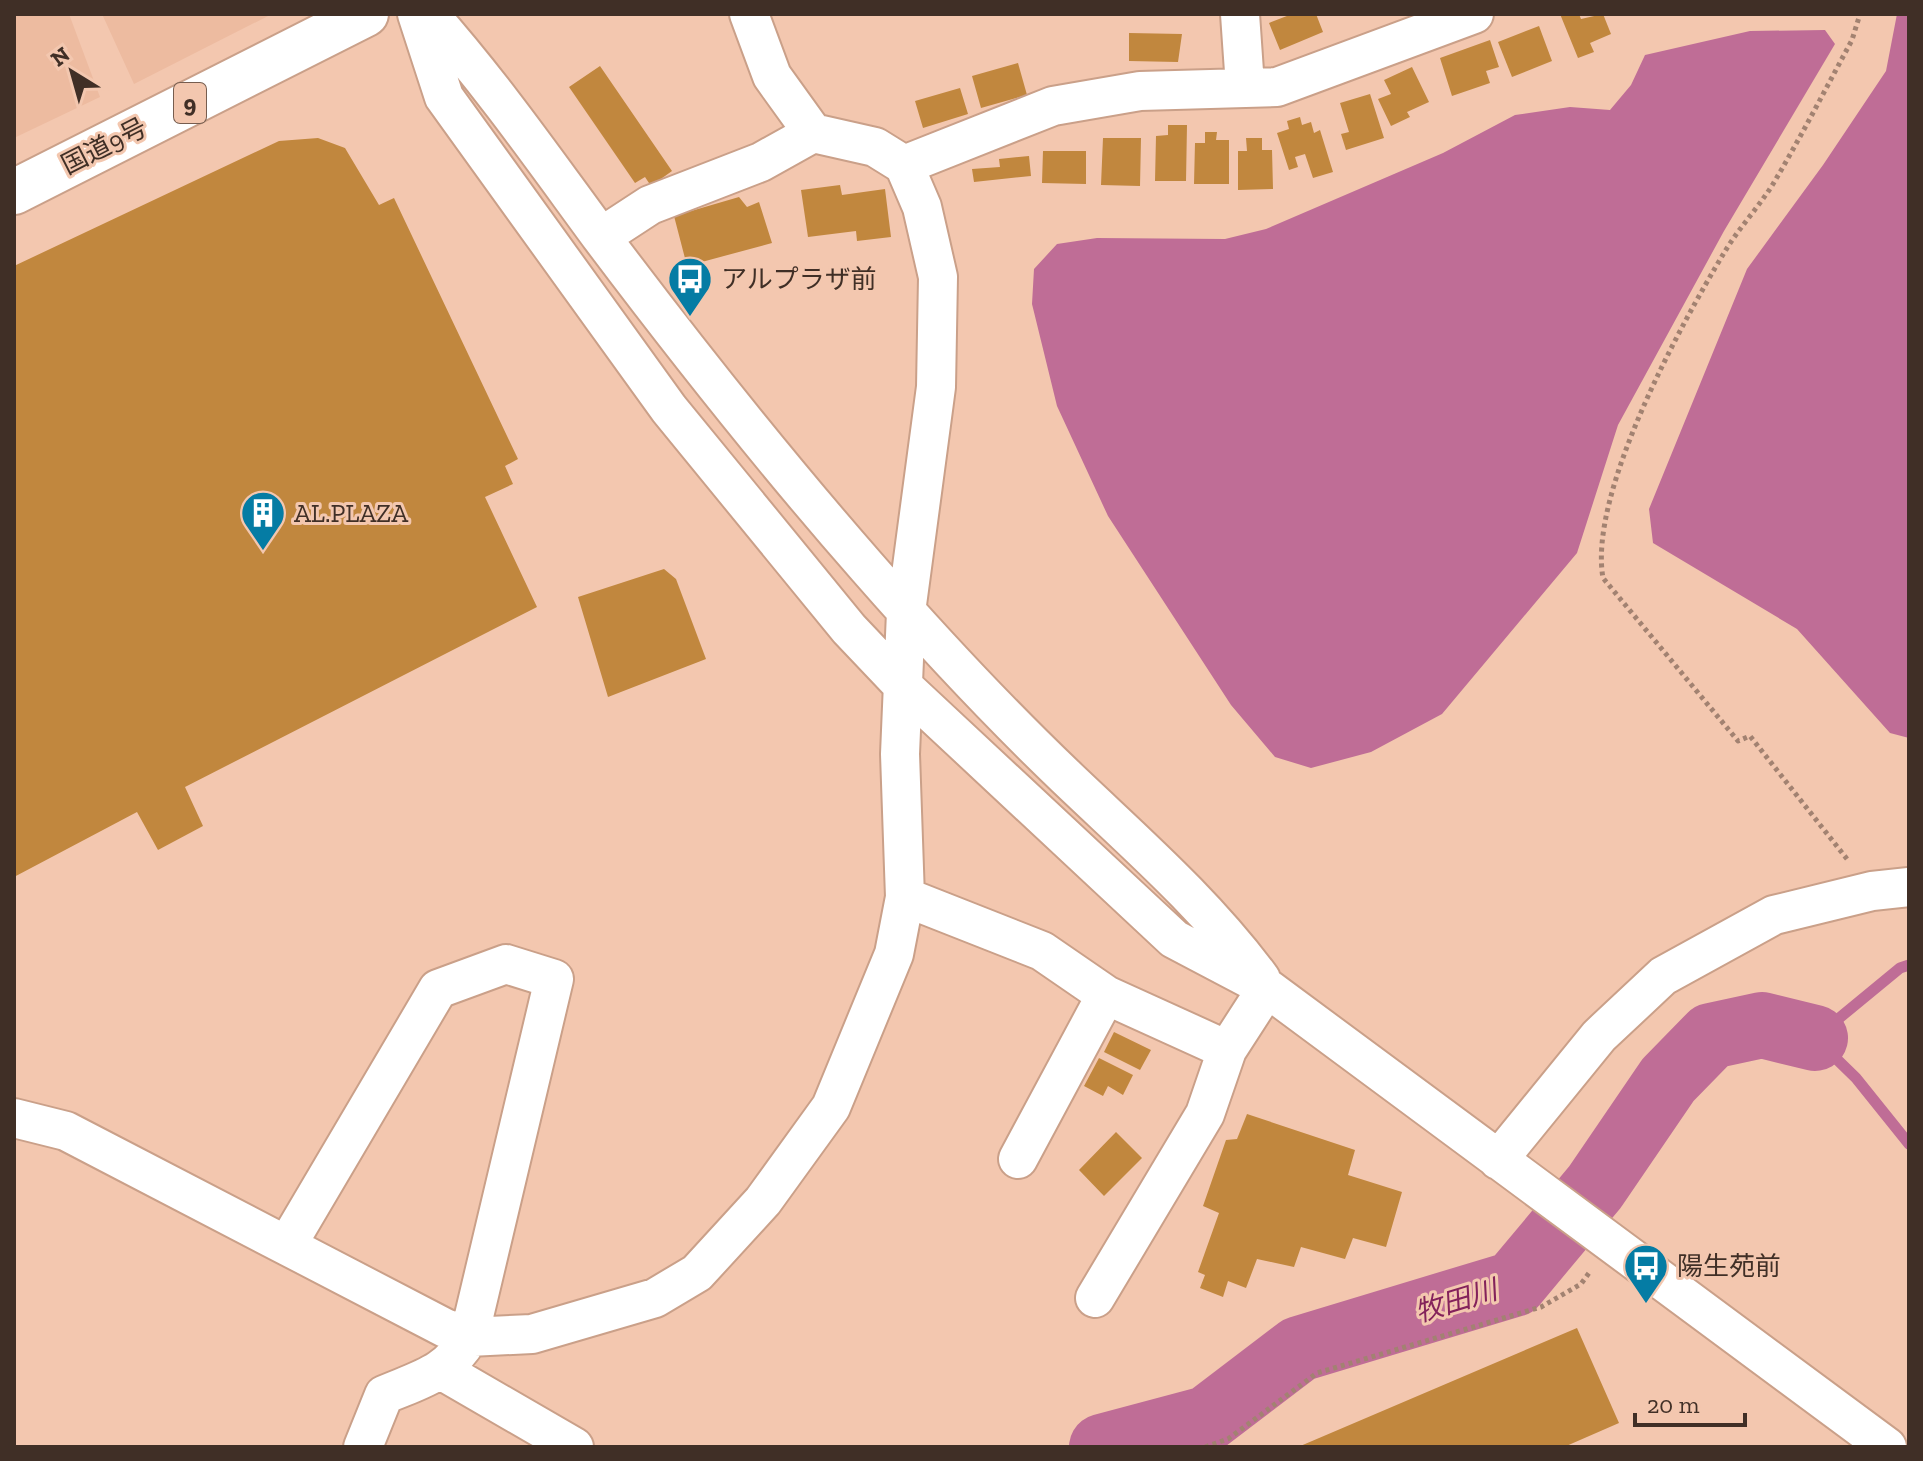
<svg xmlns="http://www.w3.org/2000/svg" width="1923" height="1461" viewBox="0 0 1923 1461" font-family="'Zilla Slab','Noto Sans JP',serif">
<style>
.built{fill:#edbba0}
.water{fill:#bf6d96}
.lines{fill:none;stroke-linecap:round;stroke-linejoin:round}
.stream{stroke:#bf6d96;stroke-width:11}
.river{stroke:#bf6d96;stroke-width:66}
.building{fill:#c1873e}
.minor-casing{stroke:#caa089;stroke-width:42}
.highway-casing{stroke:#caa089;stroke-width:48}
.path{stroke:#a28271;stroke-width:5;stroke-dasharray:4 4;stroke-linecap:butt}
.minor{stroke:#fff;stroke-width:38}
.highway{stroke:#fff;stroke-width:44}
.labels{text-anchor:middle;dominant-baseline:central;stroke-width:6;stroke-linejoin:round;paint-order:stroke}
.shield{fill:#f3c7af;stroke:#765d4f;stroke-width:2}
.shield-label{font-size:24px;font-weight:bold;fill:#402f26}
.street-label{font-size:26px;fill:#402f26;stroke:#f3c7af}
.poi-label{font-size:26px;fill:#402f26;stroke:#f3c7af;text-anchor:start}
.water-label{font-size:28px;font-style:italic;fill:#84225b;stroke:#f3c7af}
</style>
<rect width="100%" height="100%" fill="#f3c7af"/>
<path class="built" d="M14,14h55l31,83 -86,41z
M102,14h170l-138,70z"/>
<path class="water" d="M1897,14h12v724l-19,-5 -93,-104 -144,-86 -4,-34 98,-240 76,-104 63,-94z
M1825,30l10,14 -111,187 -106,194 -41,128 -135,161 -71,38 -60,16 -36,-11 -44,-52 -123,-189 -51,-110 -25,-102 2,-35 23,-25 40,-6 128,1 41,-10 177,-76 72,-38 55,-8 40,3 21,-25 14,-30 105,-24z"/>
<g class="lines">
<path class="stream" d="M1909,965l-9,3 -85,70 41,40 53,66"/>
<path class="river" d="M1102,1447l105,-28 92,-70 215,-65 81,-97 73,-107 43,-44 51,-11 53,13"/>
</g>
<path class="building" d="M1292,14h24l7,18 -43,18 -11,-27z
M1560,14h19l2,5 22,-5 8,20 -21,9 4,9 -16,6z
M1539,26l13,35 -40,16 -14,-35z
M1129,33l53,1 -4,28 -49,-1z
M1490,40l9,27 -13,4 4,12 -38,13 -12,-38z
M1018,63l9,32 -46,13 -9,-32z
M600,66l72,105 -21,15 -6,-9 -10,6 -66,-96z
M1412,67l17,35 -22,10 3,5 -19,9 -13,-27 13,-5 -7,-14z
M960,88l8,26 -45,14 -8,-27z
M1370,94l14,44 -38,12 -5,-16 8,-2 -9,-29z
M1300,117l2,8 9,-3 3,11 6,-3 13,42 -20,6 -8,-24 -10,3 3,10 -9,3 -12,-37 12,-4 -2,-8z
M1168,125h19l-1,56h-31l1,-45 12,-1z
M1205,132h12l-1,8h13v44h-35l1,-41h10z
M318,138l27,10 34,57 15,-7 124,261 -13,7 8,18 -28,13 52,110 -352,180 18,39 -45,24 -21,-38 -123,65v-611l265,-125z
M1103,138h38l-1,48 -39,-1z
M1246,138h16v12h10l1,39 -35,1v-39h9z
M1043,151h43v33l-44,-1z
M1029,156l2,20 -57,6 -2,-13 28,-2 -1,-8z
M840,185l2,10 43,-6 6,48 -34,4 -1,-10 -48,6 -7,-47z
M739,197l8,10 12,-5 13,41 -85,23 -13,-50z
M664,569l12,10 30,80 -98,38 -30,-100z
M1114,1032l37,18 -11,20 -36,-18z
M1099,1058l34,17 -10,20 -15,-9 -5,10 -19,-10z
M1247,1114l108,36 -7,25 54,17 -16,55 -33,-9 -8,21 -44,-12 -7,20 -37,-8 -11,29 -18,-7 -5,16 -23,-9 5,-13 -7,-3 21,-59 -16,-7 23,-66 11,-1z
M1116,1132l26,26 -38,38 -25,-26z
M1577,1328l42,95 -55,24h-266z"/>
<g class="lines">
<g class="minor-casing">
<path id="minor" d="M417,14l27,83 225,312 180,220 56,59 269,251 93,49 620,459
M429,14c63,71 116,147 172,223 85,113 173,224 266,330 63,72 129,143 198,209 69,66 139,126 196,203
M1240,14l5,72
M904,165l149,-59 87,-15 137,-4 197,-73
M601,237l49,-32 111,-43 52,-29
M905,897l137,54 64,44 121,55
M14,1118l52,13 379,197 24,9 63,-3 123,-36 42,-25 66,-72 68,-94 63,-153 11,-57 -5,-143 6,-142 30,-225 2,-110 -16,-70 -18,-42 -29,-18 -62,-14 -41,-57 -23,-62
M1018,1159l88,-164
M1498,1160l101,-124 64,-60 111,-61 98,-24 37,-4
M287,1245l151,-256 68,-25 48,15 -85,358c-21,37 -48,42 -85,58l-21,52
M1095,1298l110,-184 22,-64 40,-62
M441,1370l133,77"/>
</g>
<g class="highway-casing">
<path id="highway" d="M14,192l352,-178"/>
</g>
<path class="path" d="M1847,859l-97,-123 -12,5 -135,-163c-15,-84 77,-252 121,-325 14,-24 34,-45 49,-69 28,-47 53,-96 79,-144l8,-26
M1205,1447l23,-8 89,-66 224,-66 40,-23 8,-11"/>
<use href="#minor" class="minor"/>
<use href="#highway" class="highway"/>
</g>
<defs>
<g id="bus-pin" transform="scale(2.3)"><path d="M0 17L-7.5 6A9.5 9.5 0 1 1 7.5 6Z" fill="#057ca4" stroke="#f3c7af"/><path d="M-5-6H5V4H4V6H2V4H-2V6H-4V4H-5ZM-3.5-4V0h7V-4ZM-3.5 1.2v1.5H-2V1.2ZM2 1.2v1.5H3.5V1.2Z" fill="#fff"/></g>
<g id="building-pin" transform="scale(2.3)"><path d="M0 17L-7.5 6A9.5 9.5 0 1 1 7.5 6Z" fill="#057ca4" stroke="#f3c7af"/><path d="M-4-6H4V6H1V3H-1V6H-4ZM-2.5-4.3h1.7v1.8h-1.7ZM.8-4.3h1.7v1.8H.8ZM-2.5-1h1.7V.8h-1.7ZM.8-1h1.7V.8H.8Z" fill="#fff"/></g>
</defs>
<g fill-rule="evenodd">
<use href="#bus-pin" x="690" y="279"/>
<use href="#building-pin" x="263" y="513"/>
<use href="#bus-pin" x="1646" y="1266"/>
</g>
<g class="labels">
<rect class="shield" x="174" y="83" width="32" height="40" rx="6"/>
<g class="shield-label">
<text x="190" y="103">9</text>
</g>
<g class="street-label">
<text transform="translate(104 146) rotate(-27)">国道9号</text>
</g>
<g class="poi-label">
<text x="721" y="279">アルプラザ前</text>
<text x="294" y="513">AL.PLAZA</text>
<text x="1677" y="1266">陽生苑前</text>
</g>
<g class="water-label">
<text transform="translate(1456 1301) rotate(-17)">牧田川</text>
</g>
</g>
<rect width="1923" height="1461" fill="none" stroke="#402f26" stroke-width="32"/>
<g transform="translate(72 72) rotate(323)" stroke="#f3c7af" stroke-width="6" paint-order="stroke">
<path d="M0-6L14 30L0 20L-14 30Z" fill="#402f26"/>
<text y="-12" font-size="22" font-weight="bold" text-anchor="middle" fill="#402f26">N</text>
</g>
<path d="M1635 1413v12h110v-12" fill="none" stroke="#402f26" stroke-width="4"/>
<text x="1647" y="1413" font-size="24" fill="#402f26" stroke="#f3c7af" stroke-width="6" paint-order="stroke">20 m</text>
</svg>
